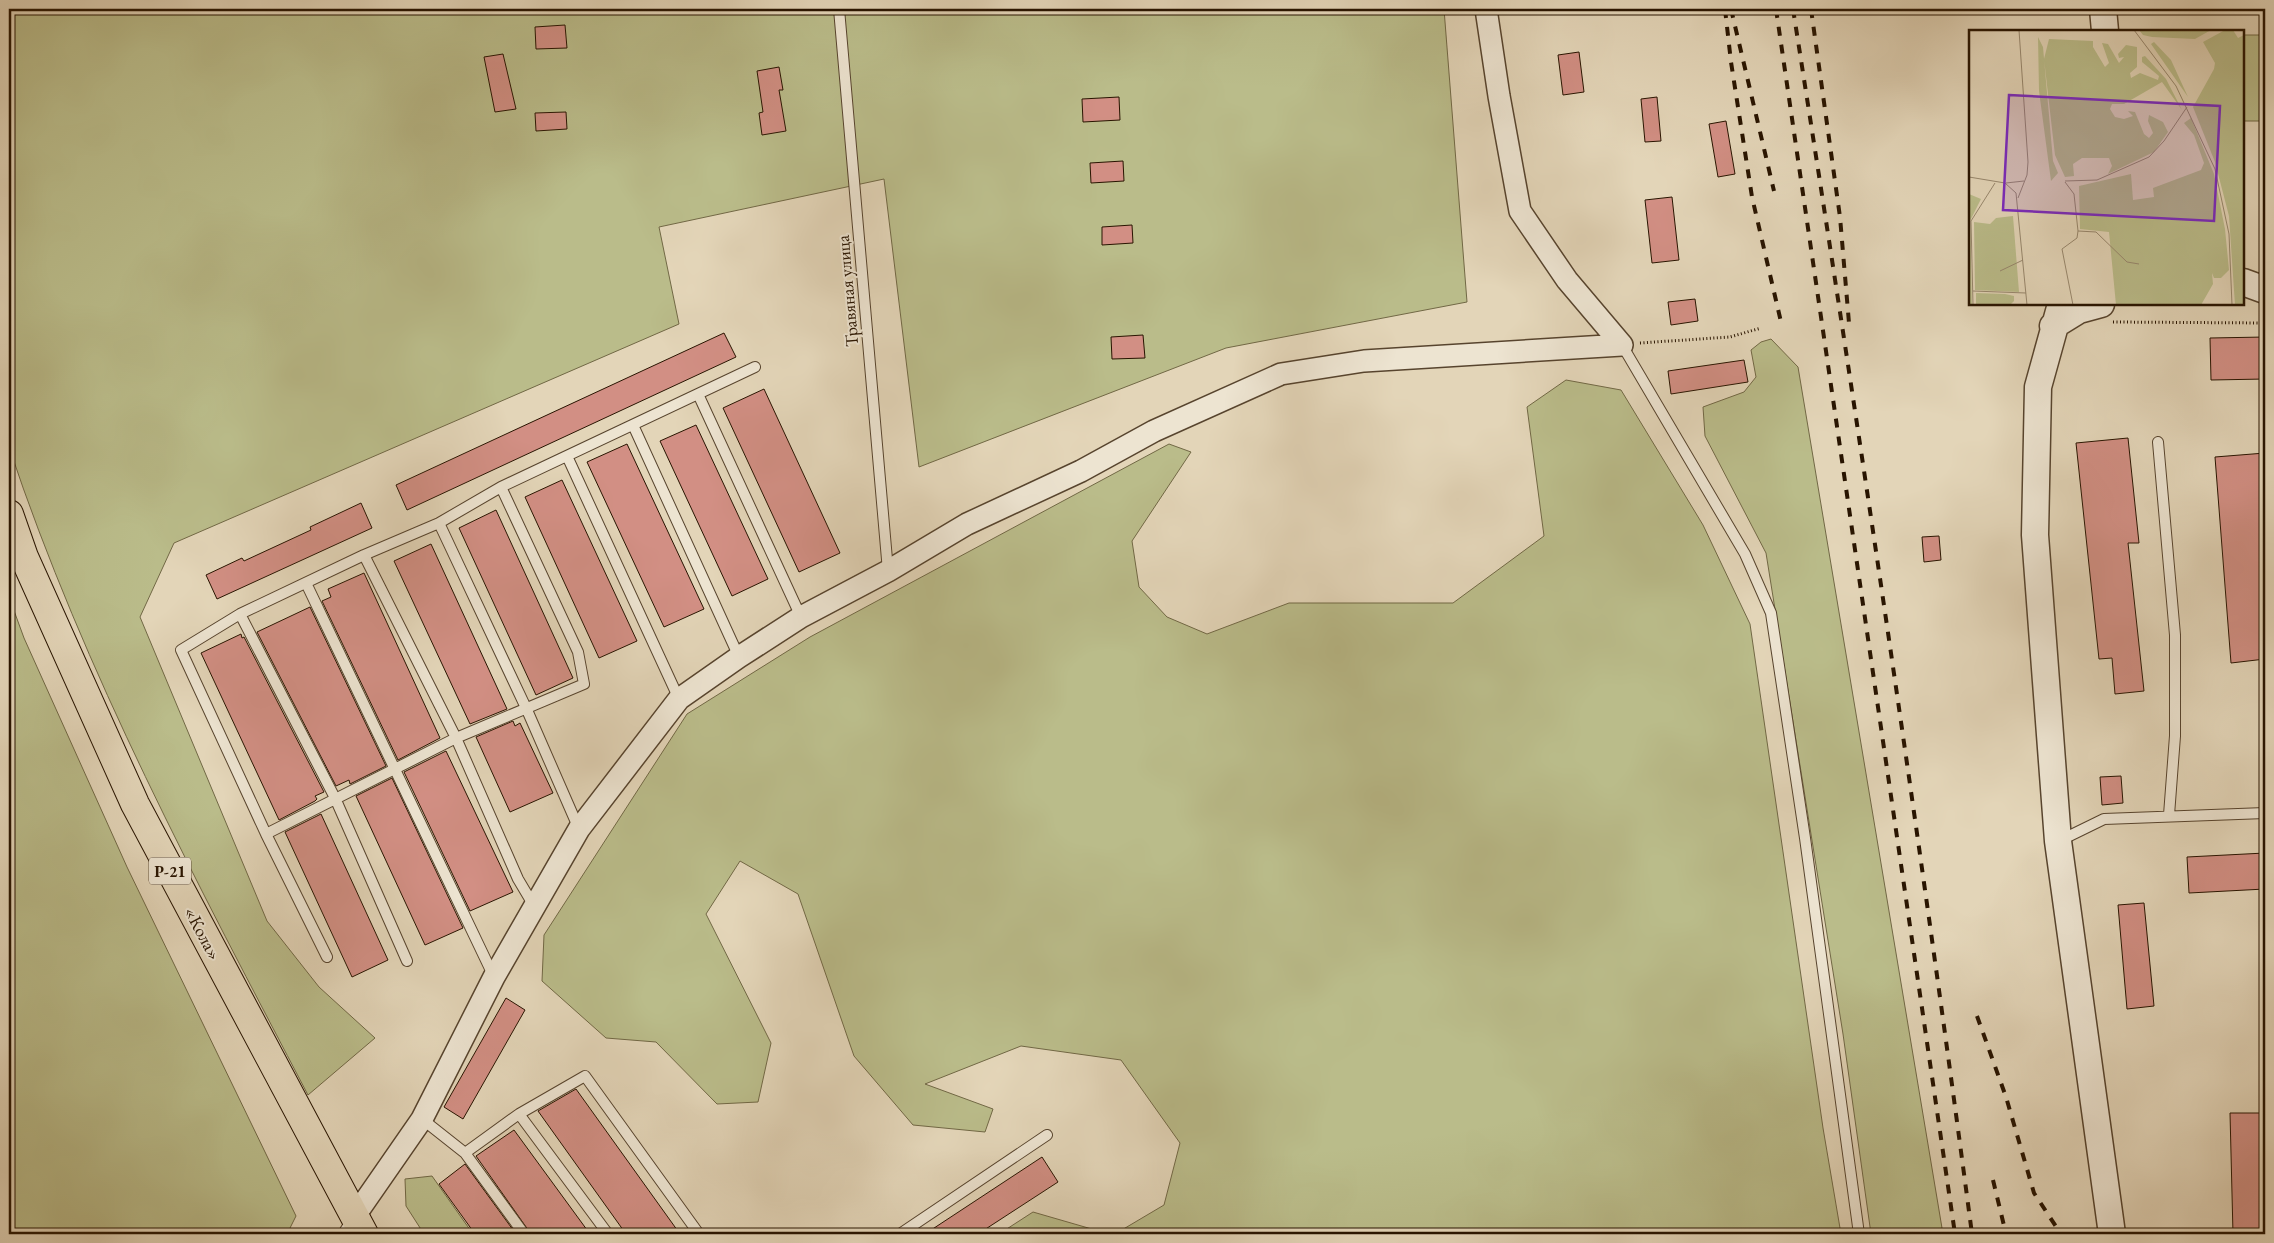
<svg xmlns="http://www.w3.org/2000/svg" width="2274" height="1243" viewBox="0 0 2274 1243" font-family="'EB Garamond',serif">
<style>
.green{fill:#babc8a;stroke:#716845}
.building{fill:#d28f84;stroke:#281400}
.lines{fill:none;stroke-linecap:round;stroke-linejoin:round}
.service-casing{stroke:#57442e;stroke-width:12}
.minor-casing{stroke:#57442e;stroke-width:24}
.tertiary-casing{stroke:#57442e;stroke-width:29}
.trunk-casing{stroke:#281400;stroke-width:30}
.path{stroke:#281400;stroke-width:3;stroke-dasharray:1 2.5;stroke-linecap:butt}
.service{stroke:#ede4d1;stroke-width:10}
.minor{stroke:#ede4d1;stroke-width:21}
.tertiary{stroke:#ede4d1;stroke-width:26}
.trunk{stroke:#e3d5b8;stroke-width:28}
.rail{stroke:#281400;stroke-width:4;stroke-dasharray:9 9;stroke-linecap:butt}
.labels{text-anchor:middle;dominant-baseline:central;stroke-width:4;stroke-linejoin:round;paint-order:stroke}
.shield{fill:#ede4d1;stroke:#63523f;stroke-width:1}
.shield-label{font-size:16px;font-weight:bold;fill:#281400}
.street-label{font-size:18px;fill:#281400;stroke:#ede4d1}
.inset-road{fill:none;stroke:#98886e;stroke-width:1}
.view{fill:#7b2cbf;fill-opacity:0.15;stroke:#7b2cbf;stroke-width:2.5}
.inset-edge{fill:none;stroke:#281400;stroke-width:2.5}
</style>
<rect width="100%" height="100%" fill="#e3d5b8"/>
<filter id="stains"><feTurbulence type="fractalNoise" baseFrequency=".004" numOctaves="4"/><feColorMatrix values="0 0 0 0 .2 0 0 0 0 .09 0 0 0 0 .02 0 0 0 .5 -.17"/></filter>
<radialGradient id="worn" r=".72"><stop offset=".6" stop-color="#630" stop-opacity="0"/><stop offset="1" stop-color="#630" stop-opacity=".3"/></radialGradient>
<path class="green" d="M9,9h1435l23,293 -241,46 -307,119 -35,-288 -225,48 20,97 -505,219 -34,74 127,304 52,66 56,51 -67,57c-110,-210 -224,-423 -299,-648z
M2243,35h22v86h-22z
M1771,339l27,28 145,867h-72l-28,-200 -77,-481 -61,-117 -2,-29 41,-15 12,-15 -5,-27 10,-8z
M1566,380l55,10 82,135 47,99 73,504 18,106h-726l49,-29 16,-62 -59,-83 -100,-14 -96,38 68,25 -8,23 -72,-7 -59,-69 -56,-162 -58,-33 -34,53 65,129 -13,59 -41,2 -61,-62 -50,-4 -64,-57 2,-46 143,-221 123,-77 359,-193 22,8 -59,89 7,46 28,30 40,17 82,-31h164l91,-67 -17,-129z
M9,597l15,41 103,229 169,349 -9,18h-278z
M432,1176l41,58h-49l-18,-28 -1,-27z
M1033,1212l76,22h-110z"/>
<path class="building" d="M565,25l2,23 -31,1 -1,-22z
M1579,52l5,40 -21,3 -5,-40z
M503,54l13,55 -21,3 -11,-55z
M779,67l4,23h-4l7,41 -24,4 -3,-22 4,-1 -6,-41z
M1119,97l1,23 -37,2 -1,-23z
M1657,97l4,44 -16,1 -4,-43z
M566,112l1,17 -31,2 -1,-18z
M1726,121l9,53 -17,3 -9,-53z
M1123,161l1,20 -33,2 -1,-20z
M1672,197l7,63 -27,3 -7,-63z
M1132,225l1,18 -31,2v-18z
M1695,299l3,22 -27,4 -3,-23z
M724,333l12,24 -329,153 -11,-25z
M1143,335l2,23 -33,1 -1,-22z
M2265,337v42l-54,1 -1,-42z
M1744,360l4,22 -77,12 -3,-23z
M764,389l76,164 -41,19 -76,-164z
M696,425l72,154 -36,17 -72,-155z
M2128,438l11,105h-11l16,148 -29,3 -3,-36 -13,1 -23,-216z
M627,444l77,165 -40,18 -77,-165z
M2265,453v206l-34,4 -16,-206z
M562,480l75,161 -38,17 -74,-161z
M361,503l11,25 -155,71 -11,-24 36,-17 2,3 67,-31 -1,-3z
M496,510l77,168 -37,17 -77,-167z
M1939,536l2,24 -17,2 -2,-25z
M431,544l76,165 -37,15 -76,-163z
M364,573l76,165 -42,22 -76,-159 9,-4 -3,-8z
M310,607l76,159 -36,18 -1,-4 -13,6 -79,-154z
M241,634l1,4 2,-1 80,155 -9,4 2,3 -2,2 -36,19 -78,-167z
M513,721l2,5 5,-3 33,70 -43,19 -34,-75z
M446,751l67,141 -43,19 -66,-139z
M2121,776l2,27 -21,2 -2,-28z
M392,778l71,150 -38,17 -69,-149z
M321,814l67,146 -36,17 -67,-145z
M2265,853v36l-76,4 -2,-36z
M2144,903l10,103 -27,3 -9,-104z
M506,998l19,12 -62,109 -19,-12z
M576,1089l104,145h-54l-88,-123z
M2230,1113h35v121h-32z
M514,1130l76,104h-59l-55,-78z
M1042,1157l16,25 -80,52h-53z
M465,1164l51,70h-41l-36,-50z"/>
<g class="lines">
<g class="service-casing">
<path id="service" d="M839,9l49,562
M1622,345l123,209 26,59 34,225 54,396
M698,394l103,223
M633,425l106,232
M2158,442l17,193v101l-6,79
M567,456l112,243
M439,523l88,187 52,119
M364,555l92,183 62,141 16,27
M306,583l188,394
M240,614l95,184 72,163
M266,834l190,-96 128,-54 -6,-32 -77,-165
M2059,841l45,-22 161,-6
M327,957l-61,-123 -85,-184 59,-36 124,-59 75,-32 62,-36 254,-120
M519,1114l89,120
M422,1119l43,34 59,81
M465,1153l54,-39 66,-38 114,158
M343,1234l10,-16
M900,1234l147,-99"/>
</g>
<g class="minor-casing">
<path id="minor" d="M1486,9l13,87 21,115 47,69 55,65
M354,1217l68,-98 72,-142 85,-148 100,-130 60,-42 62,-40 87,-46 79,-47 114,-53 73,-40 127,-57 83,-13 258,-16"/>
</g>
<g class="tertiary-casing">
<path id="tertiary" d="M2103,9l2,22
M2243,282l22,8
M2061,304l-23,83 -3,148 23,306 54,393
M2053,326l26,-16 22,-6"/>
</g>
<g class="trunk-casing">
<path id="trunk" d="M9,514l15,43 111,247 229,430"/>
</g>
<path class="path" d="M2113,322l152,1
M1640,343l90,-6 31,-9"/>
<use href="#service" class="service"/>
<use href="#minor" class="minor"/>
<use href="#tertiary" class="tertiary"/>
<use href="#trunk" class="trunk"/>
<path class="rail" d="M1725,9l6,53 21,135 29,125
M1731,9l43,182
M1776,9l179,1225
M1793,9c64,407 125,816 179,1225
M1811,9l29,208 9,106
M1977,1016l29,81 28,96 27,41
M1993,1180l13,54"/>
</g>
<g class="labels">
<rect class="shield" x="149" y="857.5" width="42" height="27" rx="4"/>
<g class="shield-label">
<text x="170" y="871">Р-21</text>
</g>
<g class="street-label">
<text transform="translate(847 291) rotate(-95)">Травяная улица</text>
<text transform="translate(203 933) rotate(62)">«Кола»</text>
</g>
</g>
<g transform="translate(1969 30)">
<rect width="275" height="275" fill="#e3d5b8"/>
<path d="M170,0h72l-16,9 -43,-2 -9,-2zM256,0h8l5,8 6,-3v270h-9l-6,-89 -14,-54 -22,-55 21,-38 1,-6 -12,-21zM69,7l5,10 10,114 5,12 -7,8 -12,-90zM80,9l44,2v6l12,20 4,-4 -7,-20 6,1 11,19 5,-6 -5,1 -1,-4 8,-9 11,2v20l-7,6 1,5 9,-5 18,7 1,-4 -17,-14v-5l3,-1 21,23 16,31 -20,-28 -38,22h-12l-2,5 5,8 9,2 9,-3 -5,-5 7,1 9,22 5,4 4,-5 -5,-12 1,-6 14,7 5,10 -14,20 -46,22 4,-8 -3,-8h-27l-9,6 1,12 -9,1 -10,-22 -11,-96zM185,12l17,18 17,37 -37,-53zM222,88l23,56 11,55 4,41 -8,8h-7l-2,-5 1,11 -12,21h-85l-7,-73 -29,-3 -1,-43 52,-12 2,26 21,-3 -1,-9 48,-18 3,-7 -10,-28 -10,-12zM0,164l12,5 -11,22 2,84h-3zM44,186l6,76 -44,-2 -1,-68 16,2 6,-6zM7,263l29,1 9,2v5l-4,4h-34z" fill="#babc8a"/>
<path class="inset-road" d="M165,0l42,56 39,83 14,65 3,71M0,147l36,6 11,10 11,112M96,151l32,-1 52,-23 15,-16 23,-34M96,152l9,12 4,37 -1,7 -15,11 11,56M37,153l18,-2M49,168l9,-23 1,-13 -9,-132M109,201l18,1 31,30 12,2M31,241l23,-11M4,261l53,2M4,275l-2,-84 24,-38"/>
<path class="view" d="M40,65l211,11 -6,115 -211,-11z"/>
<rect width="275" height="275" class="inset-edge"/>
</g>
<rect width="2274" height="1243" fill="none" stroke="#e3d5b8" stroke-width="30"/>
<rect x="10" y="10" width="2254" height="1223" fill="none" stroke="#281400" stroke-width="2.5"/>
<rect x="15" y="15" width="2244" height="1213" fill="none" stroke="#281400"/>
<rect width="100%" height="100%" filter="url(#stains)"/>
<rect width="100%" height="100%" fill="url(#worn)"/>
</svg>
